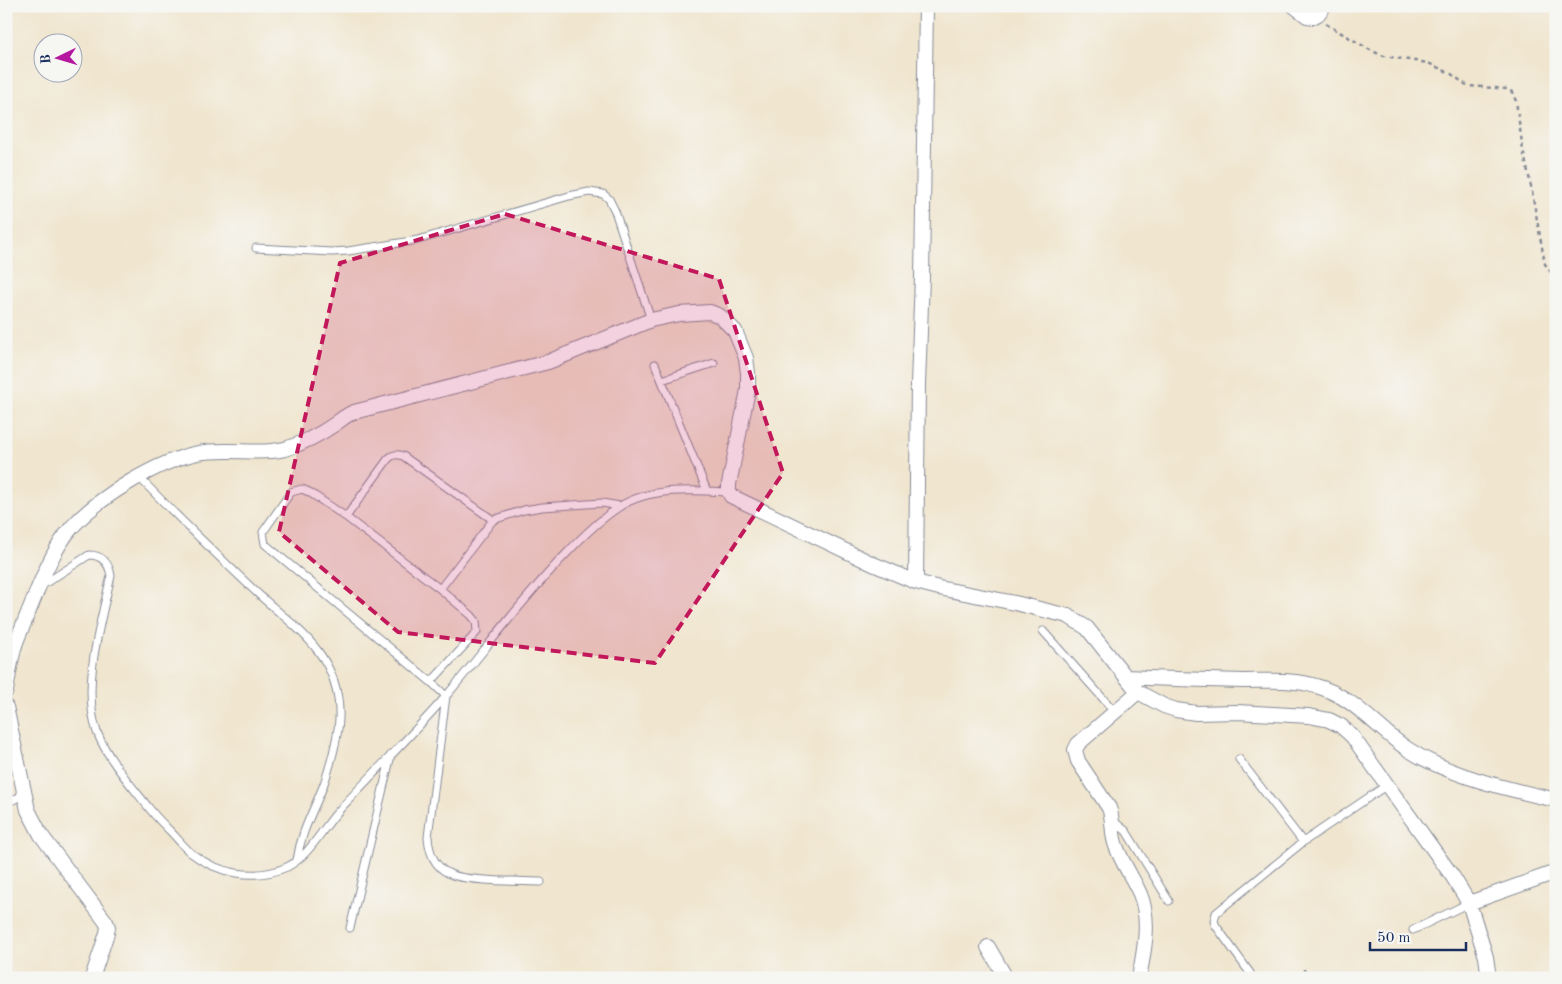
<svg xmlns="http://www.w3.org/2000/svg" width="1562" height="984" viewBox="0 0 1562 984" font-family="'Old Standard TT',serif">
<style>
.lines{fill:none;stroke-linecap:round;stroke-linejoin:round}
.service-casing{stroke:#868a96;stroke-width:9}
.minor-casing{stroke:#868a96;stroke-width:16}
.path{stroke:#868a96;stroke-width:2.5;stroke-dasharray:4 4;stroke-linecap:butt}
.service{stroke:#fff;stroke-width:7}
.minor{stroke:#fff;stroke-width:14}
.marked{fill:#c2185b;fill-opacity:0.2;stroke:#c2185b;stroke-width:4;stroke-dasharray:10 6;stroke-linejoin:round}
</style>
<rect width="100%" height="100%" fill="#f6f6f2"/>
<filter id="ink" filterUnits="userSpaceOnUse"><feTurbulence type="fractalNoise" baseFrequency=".02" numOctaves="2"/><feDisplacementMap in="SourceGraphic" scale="10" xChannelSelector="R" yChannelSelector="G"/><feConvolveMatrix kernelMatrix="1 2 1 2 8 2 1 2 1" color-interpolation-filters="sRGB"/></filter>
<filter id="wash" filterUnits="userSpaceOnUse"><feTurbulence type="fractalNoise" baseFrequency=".0096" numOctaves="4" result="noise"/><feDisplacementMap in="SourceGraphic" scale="20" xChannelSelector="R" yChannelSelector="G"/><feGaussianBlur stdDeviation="1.12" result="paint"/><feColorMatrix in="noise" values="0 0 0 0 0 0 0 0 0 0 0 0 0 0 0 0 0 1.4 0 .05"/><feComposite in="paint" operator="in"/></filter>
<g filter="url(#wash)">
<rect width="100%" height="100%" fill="#f0e5ce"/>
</g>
<g filter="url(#ink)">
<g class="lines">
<g class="service-casing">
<path id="service" d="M256,248l76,4 16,-1 26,-4 44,-7 151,-44 20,-4 14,2 6,5 6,12 36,109
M655,364l52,127
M662,380l52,-17
M139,477c38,40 77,77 116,114 21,20 46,37 63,60 15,20 22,44 21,68 -1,19 -10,52 -17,70 -10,25 -21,43 -25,71
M302,489l7,3 37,25 94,72 31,26 5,6 1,11 -46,50 -166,-138 -2,-12 28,-40z
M346,517l42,-58c5,-5 9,-5 15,-3l90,64
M41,586l48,-31c13,0 20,8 22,21 -10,45 -30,111 -14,156 11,28 34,53 52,76 6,8 13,15 21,23 7,7 13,15 21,22 27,21 64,28 96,14 24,-12 37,-42 55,-60 35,-38 72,-74 105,-112 40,-47 76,-97 119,-141 16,-17 33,-34 53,-47 31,-20 75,-17 110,-15
M440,589l53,-69 31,-10 18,-3 60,-4 18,3
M1043,631l72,81
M431,682l15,14 -18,141c1,14 6,29 20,36 16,9 73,8 93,9
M1239,759l64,83
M6,803l18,-8
M1112,820l14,11 43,70
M350,928l41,-173
M1413,930l56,-27
M1250,973l-34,-47 -2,-5 2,-8 87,-71 84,-57"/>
</g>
<g class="minor-casing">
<path id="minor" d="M1294,6l13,10 5,1 6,-3 6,-8
M916,582l2,-198 4,-106 4,-272
M1127,677c39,2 78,3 117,4 24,0 50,-2 72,5 38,10 62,44 93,64 40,26 100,39 147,50
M6,691c2,-13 4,-26 7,-38 2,-12 9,-24 13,-35 13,-31 24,-65 46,-91 27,-30 86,-66 126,-74 28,-6 64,3 90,-5 15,-5 34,-15 47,-24 7,-5 11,-9 19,-12l194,-50 103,-42 28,-6 31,-2 10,4 15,15 11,27 2,15v17l-19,94v8l2,4 142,68 43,18 23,6 76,15 53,13 19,12 51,64 26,14 12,4 20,3 41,-1 72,4 20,4 12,6 11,10 17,24 84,117 16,26 17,54 3,21
M1138,692l-60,52 -3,6 3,11 31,47c5,13 2,26 7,38 6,17 17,32 24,48 11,27 4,57 -1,84
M6,707l22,103 13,25 65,87 2,5 -1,6 -15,45
M1469,903l87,-31
M988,947l18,31"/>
</g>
<path class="path" d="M1326,24l46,27 12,5 44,7 22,10 15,11 4,2 38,3 5,3 4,9 7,49 7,31 15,83 11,16
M1304,969l1,9"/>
<use href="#service" class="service"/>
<use href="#minor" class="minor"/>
</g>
</g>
<path class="marked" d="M505,214l214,65 64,194 -128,190 -257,-31 -119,-100 61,-269z"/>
<rect width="1562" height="984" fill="none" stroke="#f6f6f2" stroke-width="25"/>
<g transform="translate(58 58) rotate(265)"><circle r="24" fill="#f6f6f2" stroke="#9ea6b7"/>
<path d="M0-4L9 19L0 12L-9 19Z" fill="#b5179e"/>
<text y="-8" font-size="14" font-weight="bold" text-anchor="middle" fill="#1b2f5e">B</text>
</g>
<path d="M1370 942v8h96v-8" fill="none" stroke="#1b2f5e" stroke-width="2.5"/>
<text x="1377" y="942" font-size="15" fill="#1b2f5e" stroke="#f6f6f2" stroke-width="4" paint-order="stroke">50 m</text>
</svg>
